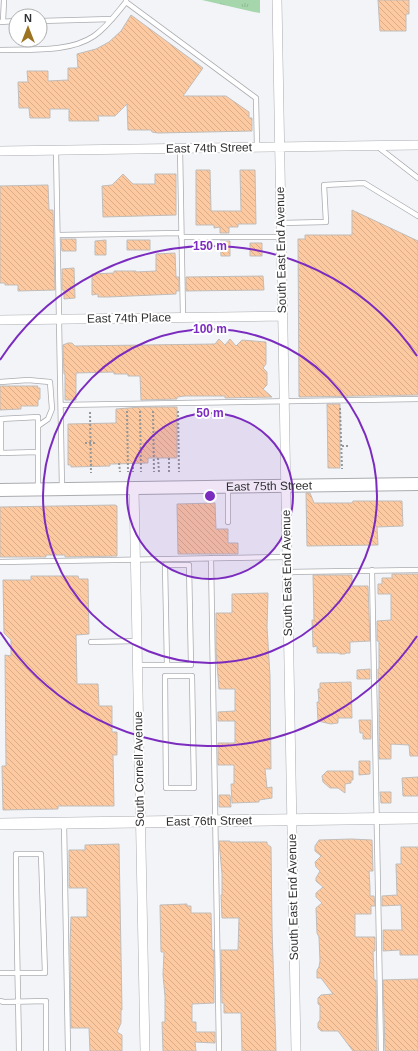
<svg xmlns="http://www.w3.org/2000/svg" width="418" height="1051" viewBox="0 0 418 1051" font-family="Arial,sans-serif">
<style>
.grass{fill:url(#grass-tufts)}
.building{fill:url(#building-back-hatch);stroke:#c1bdba}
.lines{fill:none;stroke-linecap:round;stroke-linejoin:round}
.service-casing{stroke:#aaacb0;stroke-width:6}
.minor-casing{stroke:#aaacb0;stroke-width:10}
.tertiary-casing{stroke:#aaacb0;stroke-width:12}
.secondary-casing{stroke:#aaacb0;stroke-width:14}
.path{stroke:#959799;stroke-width:2;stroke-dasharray:2 2;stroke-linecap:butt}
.service{stroke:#fff;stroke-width:4.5}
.minor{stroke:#fff;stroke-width:9}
.tertiary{stroke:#fff;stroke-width:11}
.secondary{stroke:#fff;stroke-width:12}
.ring{fill:none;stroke:#7b2cbf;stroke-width:2}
.labels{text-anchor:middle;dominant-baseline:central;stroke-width:4;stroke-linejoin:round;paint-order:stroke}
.street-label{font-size:12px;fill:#303132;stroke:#fff}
.centre{fill:#7b2cbf;stroke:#fff;stroke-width:2}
.ring-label{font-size:12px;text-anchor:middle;font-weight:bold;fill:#7b2cbf;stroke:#fff;stroke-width:4;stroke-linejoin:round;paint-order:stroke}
</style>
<defs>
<pattern id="grass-tufts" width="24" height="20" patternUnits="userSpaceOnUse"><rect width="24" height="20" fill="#a6d6ac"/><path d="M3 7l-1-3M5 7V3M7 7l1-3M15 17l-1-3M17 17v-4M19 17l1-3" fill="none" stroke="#8fb894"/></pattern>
<pattern id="building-back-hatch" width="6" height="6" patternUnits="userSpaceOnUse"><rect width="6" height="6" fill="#fdc9a0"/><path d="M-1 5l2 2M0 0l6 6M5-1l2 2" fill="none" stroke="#d9ad8a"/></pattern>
</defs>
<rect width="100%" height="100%" fill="#f2f4f8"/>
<path class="grass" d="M202,0h58v13l-6,-1z"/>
<path class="building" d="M378,0h31v14h-3v17h-26z
M131,15l72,53 -20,28h43l23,16v6h3v13l-94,2 -6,-1 -1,-2h-23l-1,-26 -12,12h-17l1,5h-30v-12h-19v9h-20l-1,-10h-10l-1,-26h10l-1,-11h21v10l20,-1v-12h10l-1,-14 19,-5 13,-7 12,-11z
M196,170h14l1,41h30l-1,-41h15l1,54h-18v3h-9v6h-9v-6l-6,1v-3h-18z
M123,174l10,10h22v-10h21v41l-73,2 -1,-31 10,-1z
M48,185l1,25h4l2,80 -37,1v-6h-13v-2h-5v-97z
M352,210l66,31v154l-119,2 -1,-158h7v-4h47z
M61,239h15v12h-14z
M106,240v15h-11v-14z
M127,240h23v10h-23z
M220,241h10v15h-9z
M250,243h12v13h-12z
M175,253l1,24h3v14h-3v3l-68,3h-10v-3l-6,1v-21l22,-1v-2h22v1l20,-1v-17z
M74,268l1,30 -11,1v-9h-2v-21z
M263,276l1,14 -78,1v-14z
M219,339l6,6 5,-6 6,7 6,-6 24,2v22l-3,4 4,4v13l-4,4 9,8 -47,1v-2h-40l-8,1v2l-36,1 -1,-24h-12v-2h-14v-2l-38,1v27h-11v-26h-1l-1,-29 5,-2h4l3,3 140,-2z
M0,386h38l-1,2h3v11l-2,1v6h-17v3l-21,1z
M327,404h13v64h-12z
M141,407h36v51h-29v5l-35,1h-3v2l-39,1v-2h-3v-41l48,-1v-14z
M306,493h4l4,10h38l1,-2h49l1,25 -26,1 1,18 -71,1z
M215,503l1,26h12v14h10v11h-60l-1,-50z
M115,505l2,1v50l-52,1v-2h-19v2h-46v-50z
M392,574h26v182h-8l-1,-11 -18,-1v15h-12v-80h-1v-10h1v-28h-2v-20l14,-1v-26h-13v-10h4v-6h10z
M313,575h39v11h16l2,55 -20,1v11h-4l-1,1h-5l-2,-1h-21v-7l-4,1 -1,-27h2z
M31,576h47l1,3h9l1,55 -13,1 1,49h21l1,22h13v26h5v23h-4l1,51h-56v3l-55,1 -1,-44h4l-1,-111 6,1v-16l-7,-7 -1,-53h28z
M268,593l-1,34 3,49 1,93h-6l2,19 5,-1v11l-13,2v2l-27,1 -1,-19h3v-19h-16v-22h17v-22h-17v-9l17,-1v-22h-16l-3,-38v-38h16v-19z
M370,669v10h-13v-9z
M351,682l1,36h-14v5l-7,1 -13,-3 -1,-19h2l-1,-13h2v-6z
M359,720h12v19h-8v-6h-3z
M359,761h11v13l-11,1z
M327,771h26v9h-2v3l-6,1v9l-7,-5h-8l-7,-6 -1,-6z
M418,777v19h-15l-1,-18z
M380,792h11v11h-10z
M219,795h11l1,12h-12z
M351,839l21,1 1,31h-4l1,17v8h4l1,10h-4v8h-16v23h20v14h-2l1,29h2l1,71h-24l-15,-20h-17l-3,-3v-5l2,-3v-15l-2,-1v-6l3,-3 12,-1 -12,-16h-4v-8l2,-3 1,-6 -1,-24 -2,-4 -1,-25 6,-5 -6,-6v-4l7,-6 -7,-6v-3l4,-7 -4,-4 -1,-5 6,-6 -6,-5v-5l4,-6z
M219,841h11v1h37v2l4,3 1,81 4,123h-34l-1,-38h-17v-10h-2l-1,-53h17l1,-32h-17l-1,-23h1v-21z
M119,844l3,166h-1v13l-4,9 5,3v16h-32l-1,-23h-18l-1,-83 1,-28h16v-29h-18v-38h16v-5z
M401,847h17v108h-18v-5l-17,1v-21h19l-1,-25 -19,1v-10l15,-1 -1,-31h5z
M187,904v2h4v7h20l1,37h2v53l-22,1v18h4v10h19v11l-20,-1 1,9h-33l-1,-29h3v-26l-2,-21 1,-23h-3l-1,-47z
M418,979v72h-33l-2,-71z"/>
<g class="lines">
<g class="service-casing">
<path id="service" d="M126,0v2l130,96 1,49
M3,21l1,-21
M40,21l72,-2
M0,22l16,-1
M0,50c29,-1 69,3 94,-14 13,-9 22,-22 32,-34
M378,147l40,31
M180,148l3,169
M56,150l6,339
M281,223l45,-1 -2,-37 40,-2 54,33
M59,235l122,-2
M181,237h100
M0,382l28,-2 22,2 2,27 -4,10 -10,7
M61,405l357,-6
M0,419l38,-2v72
M1,419v34l37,-1
M228,488v34
M211,558l8,493
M0,562l287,-5
M372,570l9,481
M287,572l131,-2
M91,642l46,-1
M137,665c18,0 36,0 54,0l-2,-100h-24l2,100
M165,676h27l2,112h-28z
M64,823l4,228
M0,973h45l-4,-119h-25c0,65 2,131 3,197
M0,1001l4,1 42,-1v50"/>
</g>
<g class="minor-casing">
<path id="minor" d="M277,0l19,1051
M0,151l418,-6
M0,320l283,-4
M134,488l11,563"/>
</g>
<g class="tertiary-casing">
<path id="tertiary" d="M0,824l418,-6"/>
</g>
<g class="secondary-casing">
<g id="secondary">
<path id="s1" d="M0,490l418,-6"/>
</g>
</g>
<path class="path" d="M340,408l2,61
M127,411l1,61
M140,411l1,61
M153,411l1,61
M178,411l1,61
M90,412l1,61
M85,443h10
M342,446h6
M158,458l1,14
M169,458v14
M119,463l1,9
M133,463v9"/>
<use href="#service" class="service"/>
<use href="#minor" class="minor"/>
<use href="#tertiary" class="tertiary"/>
<use href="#secondary" class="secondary"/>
</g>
<circle cx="210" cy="496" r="83" fill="#7b2cbf" fill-opacity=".12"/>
<g class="ring">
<circle cx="210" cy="496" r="83"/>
<circle cx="210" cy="496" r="167"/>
<path d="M417 636A250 250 0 0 1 0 632M0 360A250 250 0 0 1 417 356"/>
</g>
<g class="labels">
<g class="street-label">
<text transform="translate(209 148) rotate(-1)">East 74th Street</text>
<text transform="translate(281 250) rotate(-91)">South East End Avenue</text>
<text transform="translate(129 318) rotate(-1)">East 74th Place</text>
<text stroke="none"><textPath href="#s1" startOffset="269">East 75th Street</textPath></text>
<text transform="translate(287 573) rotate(-91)">South East End Avenue</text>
<text transform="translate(139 769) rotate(-91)">South Cornell Avenue</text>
<text transform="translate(209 821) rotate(-1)">East 76th Street</text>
<text transform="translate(293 897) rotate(-91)">South East End Avenue</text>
</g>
</g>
<circle cx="210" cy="496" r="6" class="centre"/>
<g class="ring-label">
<text x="210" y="250">150 m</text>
<text x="210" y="333">100 m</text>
<text x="210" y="417">50 m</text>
</g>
<g transform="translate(28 28)"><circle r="19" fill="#ffffff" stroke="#acadad"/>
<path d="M0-3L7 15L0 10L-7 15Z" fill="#9c7321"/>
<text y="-6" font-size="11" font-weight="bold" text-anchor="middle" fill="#303132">N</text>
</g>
</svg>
